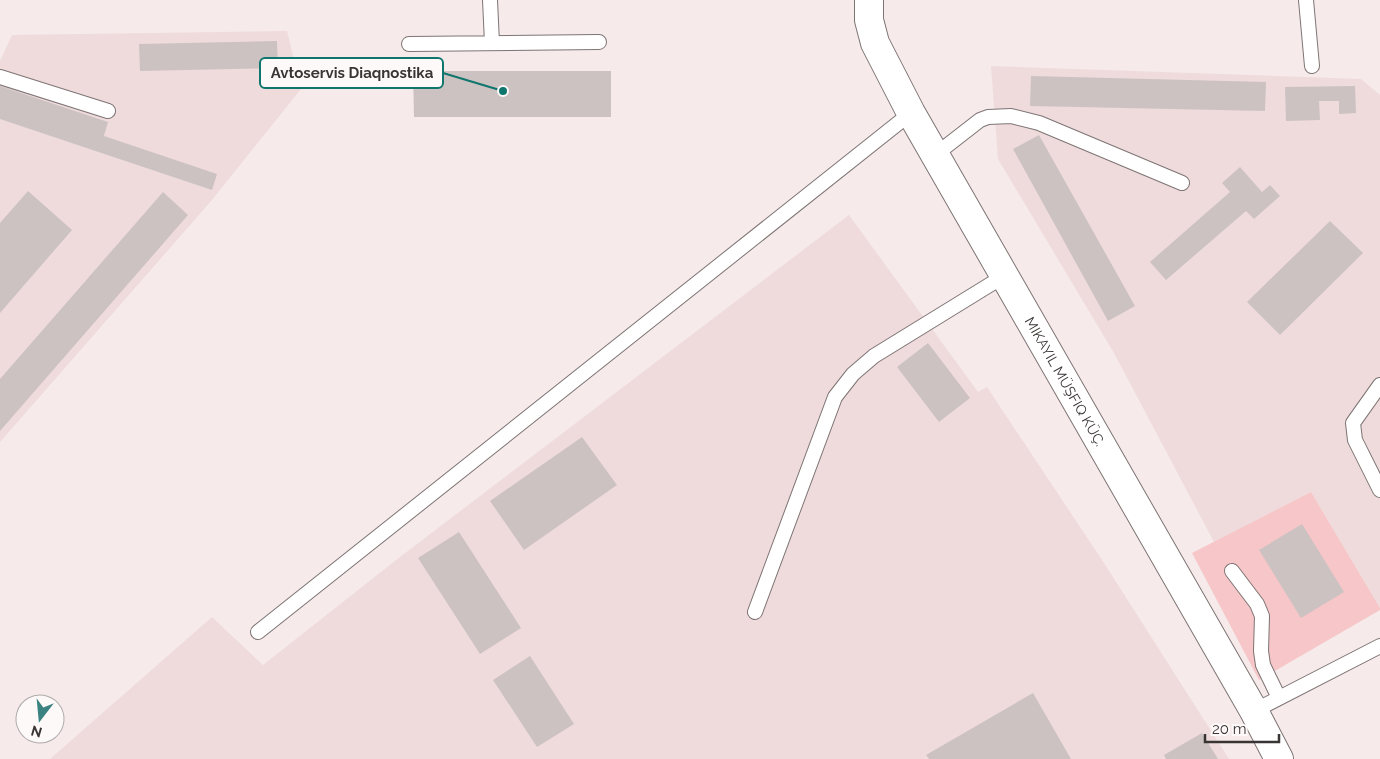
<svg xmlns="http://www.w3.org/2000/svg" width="1380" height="759" viewBox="0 0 1380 759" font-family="Raleway,sans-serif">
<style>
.built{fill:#efdbdc}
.green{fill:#f6c6c8}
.building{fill:#cdc2c2}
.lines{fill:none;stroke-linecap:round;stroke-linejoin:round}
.service-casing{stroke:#7e7474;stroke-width:16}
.minor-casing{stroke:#7e7474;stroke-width:30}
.service{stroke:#fff;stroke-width:14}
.minor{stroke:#fff;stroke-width:28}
.labels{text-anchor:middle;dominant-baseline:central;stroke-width:4;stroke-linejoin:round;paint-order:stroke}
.street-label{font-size:14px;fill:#3a3535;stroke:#fef9f9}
.leader{fill:none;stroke:#0f766e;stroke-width:2}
.callout-dot{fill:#0f766e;stroke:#fef9f9;stroke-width:2}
.callout{fill:#fef9f9;stroke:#0f766e;stroke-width:2}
.callout-label{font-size:15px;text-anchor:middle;font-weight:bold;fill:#3a3535}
</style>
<rect width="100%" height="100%" fill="#f6eaea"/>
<path class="built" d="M287,31l14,58 -89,111 -212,242v-381l12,-26z
M991,66l370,13 19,16v513l-69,-116 -97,50 -100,-189 -116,-194z
M849,215l129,177 9,-5 117,176 125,196h-1179l162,-142 51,48 137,-108z"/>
<path class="green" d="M1311,492l69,116v2l-121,70 -67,-127z"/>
<path class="building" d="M277,41l1,27 -138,3 -1,-27z
M413,71h198v46h-197z
M1031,76l235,6 -1,29 -235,-5z
M0,86l108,36 -4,14 113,38 -5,16 -212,-71z
M1355,86l1,27 -17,1v-13h-20l1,19 -34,1 -1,-34z
M1039,135l96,171 -27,15 -95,-172z
M1240,167l22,25 8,-7 10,11 -26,23 -8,-8 -80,69 -16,-18 80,-70 -8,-9z
M28,191l44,39 -72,83v-90z
M163,192l25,23 -188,216v-52z
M1330,221l33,32 -83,82 -33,-33z
M928,343l42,55 -31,24 -42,-55z
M582,437l35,48 -93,65 -34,-49z
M1302,524l42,68 -43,26 -42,-68z
M459,532l62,96 -41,26 -62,-96z
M530,656l44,68 -37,23 -44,-67z
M1033,693l38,66h-142l-3,-4z
M1202,733l16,26h-52l-2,-4z"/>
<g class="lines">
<g class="service-casing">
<path id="service" d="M490,0l2,43
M1306,0l6,66
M409,44l190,-2
M0,77l108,34
M935,155l45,-35 8,-3 23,-1 28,7 143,60
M1380,385l-27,38 2,17 25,50
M1232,571l25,33 5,12 -1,35 2,14 16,33
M755,612l80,-215 18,-23 21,-18 130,-80
M258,632l653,-519
M1254,711l126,-65"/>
</g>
<g class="minor-casing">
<g id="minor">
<path id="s1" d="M869,0v20l6,23 36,70 343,598 25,48"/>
</g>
</g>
<use href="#service" class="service"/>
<use href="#minor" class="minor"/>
</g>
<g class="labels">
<g class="street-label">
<text stroke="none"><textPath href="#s1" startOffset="432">MIKAYIL MÜŞFIQ KÜÇ.</textPath></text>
</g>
</g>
<path class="leader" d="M503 91L443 73"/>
<circle class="callout-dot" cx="503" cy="91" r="5"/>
<rect class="callout" x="260" y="58" width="183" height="30" rx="5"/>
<g class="callout-label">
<text x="352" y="78">Avtoservis Diaqnostika</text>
</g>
<g transform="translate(40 719) rotate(196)"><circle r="24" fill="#fef9f9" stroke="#b0abab"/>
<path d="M0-4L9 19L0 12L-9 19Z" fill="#3a8381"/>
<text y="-8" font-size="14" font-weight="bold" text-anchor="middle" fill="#3a3535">N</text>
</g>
<path d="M1205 734v8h74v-8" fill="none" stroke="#3a3535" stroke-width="2.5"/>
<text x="1212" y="734" font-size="15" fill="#3a3535" stroke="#fef9f9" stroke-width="4" paint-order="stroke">20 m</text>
</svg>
